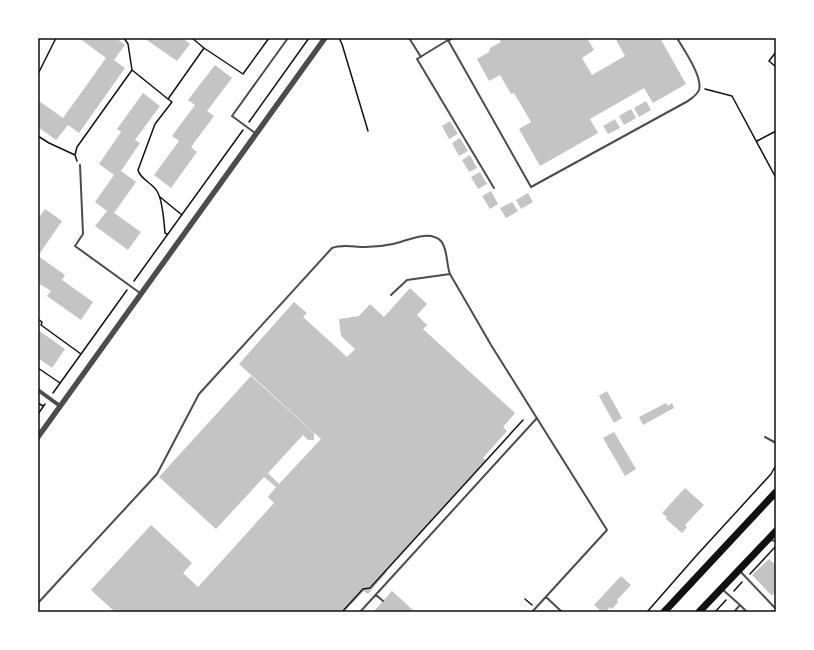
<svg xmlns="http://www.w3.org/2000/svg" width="814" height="650" viewBox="0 0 814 650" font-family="'Open Sans',sans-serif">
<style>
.building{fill:#c4c4c4}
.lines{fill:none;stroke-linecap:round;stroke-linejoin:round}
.path{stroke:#111;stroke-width:1.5}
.service{stroke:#4c4c4c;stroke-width:2}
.minor{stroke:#4c4c4c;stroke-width:4}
.tertiary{stroke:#4c4c4c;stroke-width:5.5}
.primary{stroke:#111;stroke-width:7}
.neatline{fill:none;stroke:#111;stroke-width:1.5}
</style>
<rect width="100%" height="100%" fill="#fff"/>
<path class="building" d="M79,38h37l9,7 -11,15 11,8 -46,65 -11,-8 -12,15 -18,-13v-25l1,-1 24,17 43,-60z
M144,38h38l8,6 -13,17z
M498,38h89l7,12 -12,8 10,17 33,-19 -10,-18h45l26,46 -33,19 -9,-15 -54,31 8,14 -58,33 -21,-37 12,-7 -17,-29 -3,1 -11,-19 -11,6 -12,-22 12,-7 1,-4 11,-6z
M215,65l17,13 -25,33 7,5 -23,31 6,5 -26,36 -17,-13 25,-34 -7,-5 23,-31 -7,-5z
M143,93l17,13 -25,34 5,3 -19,28 15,11 -22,31 27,19 -13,18 -33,-24 12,-15 -12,-9 19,-27 -15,-11 22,-32 -4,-3z
M646,101l5,9 -12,7 -5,-9z
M631,109l5,9 -12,7 -5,-9z
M615,119l5,9 -12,6 -5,-8z
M450,121l8,13 -9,5 -7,-13z
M460,138l8,13 -9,5 -7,-13z
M470,155l7,13 -8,4 -7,-12z
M480,172l7,12 -9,5 -7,-12z
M491,191l7,13 -8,5 -8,-13z
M528,193l5,9 -12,7 -5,-9z
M512,202l6,9 -12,7 -6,-10z
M45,209l17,12 -24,35 27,19 -3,5 31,22 -12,18 -34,-24 4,-5 -13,-8v-64z
M410,288l17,16 -10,11 10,10 -4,4 92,84 -12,14 4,4 -24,27 3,2 -100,111 1,1 -19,22 -4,-3 -20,21h-229l-24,-22 60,-65 41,38 -9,10 15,14 76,-84 -6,-6 8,-10 -12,-10 -48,52 -57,-52 92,-101 63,57v7h-6l-5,-5 -35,38 11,11 42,-45 -82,-75 55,-62 13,11 -4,4 44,40 8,-8 -14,-13 -2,-17 20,-3 11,-12 14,13z
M38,330l27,19 -13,19 -14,-10z
M607,391l15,27 -8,5 -15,-27z
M666,403l2,3 4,-3 2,5 -31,17 -4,-8z
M614,432l22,37 -11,7 -22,-38z
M685,488l19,17 -19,20 2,2 -5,6 -16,-14 1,-2 -5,-4z
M769,559l7,6v26l-4,5 -20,-21z
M621,576l10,9 -14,15 1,2 -6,7 -2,-2 -4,5h-4l-8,-7z
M392,591l23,21h-42z"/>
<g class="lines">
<path class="path" d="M124,38l4,6 4,26 36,29 36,-51 39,26 26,-36
M192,38l12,10
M339,38l3,6 26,87
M776,52l-7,9 7,6
M38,74l18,-36
M705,89l27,7 44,82
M249,122l60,-84
M38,136l11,7 26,12
M757,141l19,-10
M77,161l-2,-6 2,-8 55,-77
M160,197l22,18
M167,234l-2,-1c-1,-11 -2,-30 -7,-40 -4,-10 -18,-13 -20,-23l17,-46 17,-22 -4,-3
M134,281l109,-151
M38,319l4,3 -1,3 40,29
M38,368l22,15
M53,393l74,-103
M38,403l5,3
M38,414l7,-10
M750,574l25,-27
M734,591l8,-9
M525,599l7,6
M342,612l21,-23 7,-1 153,-168
M647,612l49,-56 75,-82 5,-9
M715,612l11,-12"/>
<path class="service" d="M409,38l12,19
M448,41l5,-3
M255,133l-23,-17 56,-78
M80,165l3,69 -8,12 65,47
M494,188l-77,-129 31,-19 83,147 157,-86c4,-3 9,-6 11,-11 4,-13 -15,-40 -22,-52
M391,295l16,-15 43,-6
M765,437l11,6
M769,540l7,1
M740,571l36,38
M722,589l18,16 -6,7
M376,595l7,6
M546,597l16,15
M38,603l119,-129 42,-80 133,-146c10,-4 22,-1 33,-1 10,0 19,-1 28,-3 14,-3 36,-15 48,-3 7,8 5,23 9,33l41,71 116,185 -75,82
M740,605l7,7
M360,612l177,-194"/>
<path class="minor" d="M38,39v-1
M38,390l22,16"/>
<path class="tertiary" d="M38,437l287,-399"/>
<path class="primary" d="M664,612l112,-120
M699,612l77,-81"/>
</g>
<rect width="814" height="650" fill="none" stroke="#ffffff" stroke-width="78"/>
<rect x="39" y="39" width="736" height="572" class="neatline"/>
</svg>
